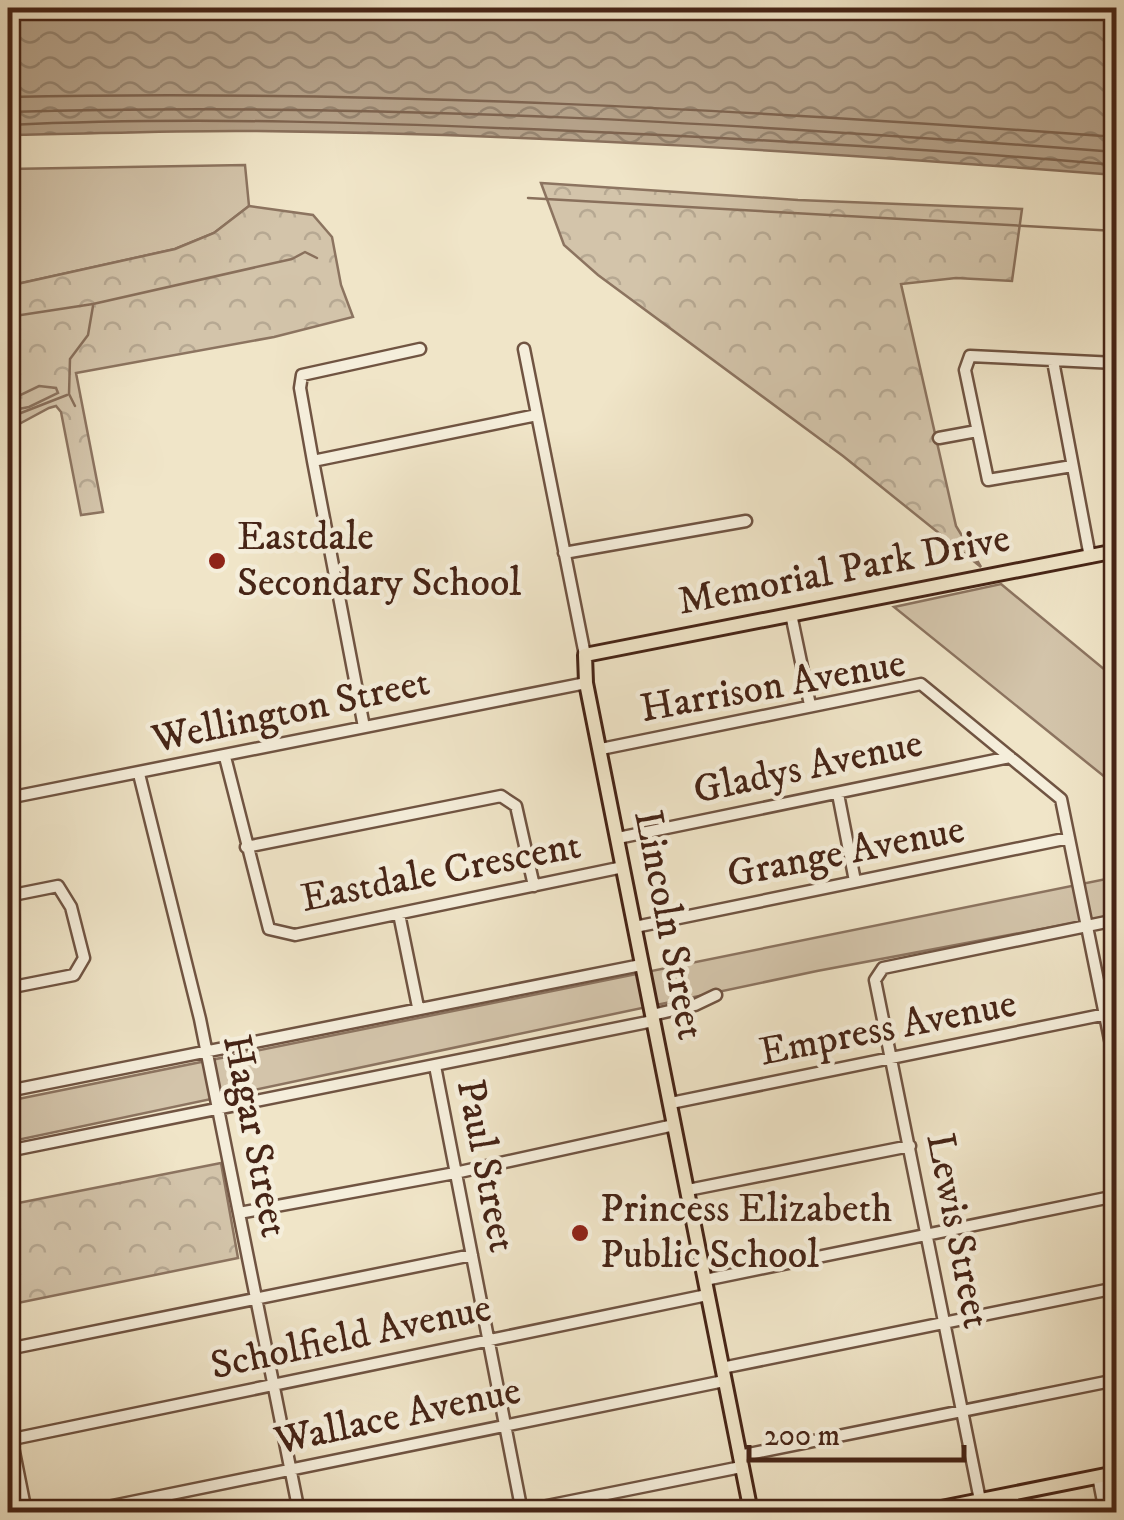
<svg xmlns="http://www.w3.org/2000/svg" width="1124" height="1520" viewBox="0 0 1124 1520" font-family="'IM FELL DW Pica',serif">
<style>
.grass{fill:#d3c4aa;stroke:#8c7460;stroke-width:2.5}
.forest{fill:url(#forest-crowns);stroke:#8c7460;stroke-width:2.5}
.wetland{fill:url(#wetland-marsh);stroke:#8c7460;stroke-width:2.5}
.water{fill:url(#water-waves);stroke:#89705c;stroke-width:2.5}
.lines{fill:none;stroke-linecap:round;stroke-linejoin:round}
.shore{stroke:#7e6450;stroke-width:2.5}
.stream{stroke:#89705c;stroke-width:2.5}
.minor-casing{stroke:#705442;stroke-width:15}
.major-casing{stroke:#462416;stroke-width:18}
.minor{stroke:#f5eedb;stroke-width:10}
.major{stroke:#f0e5c8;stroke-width:12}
.poi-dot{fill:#8f2418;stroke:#f5eedb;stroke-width:4}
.labels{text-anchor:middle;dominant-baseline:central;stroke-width:9;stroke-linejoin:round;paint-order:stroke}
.poi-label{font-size:40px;fill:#462416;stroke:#f5eedb;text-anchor:start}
.street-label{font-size:40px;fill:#462416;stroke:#f5eedb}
</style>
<defs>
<pattern id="forest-crowns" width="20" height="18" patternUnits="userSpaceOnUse" patternTransform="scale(2.5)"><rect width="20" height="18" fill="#d3c4aa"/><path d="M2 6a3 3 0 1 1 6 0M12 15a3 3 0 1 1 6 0" fill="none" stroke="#b6a892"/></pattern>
<pattern id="wetland-marsh" width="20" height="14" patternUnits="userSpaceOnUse" patternTransform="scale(2.5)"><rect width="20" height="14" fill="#d3c4aa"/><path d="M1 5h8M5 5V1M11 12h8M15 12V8" fill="none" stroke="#b6a892"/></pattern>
<pattern id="water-waves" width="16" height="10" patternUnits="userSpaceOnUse" patternTransform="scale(2.5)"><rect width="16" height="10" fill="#b6a38b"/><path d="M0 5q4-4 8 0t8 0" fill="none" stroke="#968571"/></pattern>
</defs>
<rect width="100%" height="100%" fill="#f0e5c8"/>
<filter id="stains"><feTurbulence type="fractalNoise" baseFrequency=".002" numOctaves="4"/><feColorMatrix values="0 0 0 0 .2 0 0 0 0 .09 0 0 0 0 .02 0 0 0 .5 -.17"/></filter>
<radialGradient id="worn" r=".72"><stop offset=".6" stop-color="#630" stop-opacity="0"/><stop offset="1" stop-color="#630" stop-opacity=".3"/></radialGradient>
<path class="grass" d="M245,165l4,41 -35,27 -39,16 -167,37v-117z
M1001,584l115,95v107l-222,-179z
M1116,877v38l-299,56 -809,171v-41z"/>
<path class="forest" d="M541,183l257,17 224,9 -10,72 -56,-3 -55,6 55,242 25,41 -138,-111 -245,-181 -34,-30z
M249,206l64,9 19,22 9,48 12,32 -79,20 -198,36 27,139 -22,3 -20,-103 -5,-6 -7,2 -41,22v-144l167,-37 39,-16z
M221,1163l17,95 -230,47v-100z"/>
<path class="wetland" d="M39,386l17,2 2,5 -29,14 -21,4v-10z"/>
<path class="water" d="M8,8h1047l61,5v162c-286,-22 -572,-41 -859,-44 -83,-1 -167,3 -249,4z"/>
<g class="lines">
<path class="shore" d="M8,97c370,-8 739,13 1108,40
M8,112c369,-11 740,12 1108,40
M8,125c188,-9 377,-2 566,6 181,8 362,18 542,34"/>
<path class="stream" d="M528,198l588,33
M8,317l85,-13 199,-45 13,-7 12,6
M75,406l-6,-12 1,-35 18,-24 5,-29
M8,418l59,-23"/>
<g class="minor-casing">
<path id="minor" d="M524,349l61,306
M1053,361l37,196
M939,438l38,-7
M313,461l-13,-73 2,-13 118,-26
M1072,466l-84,14 -23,-110 5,-14 146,7
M564,553l182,-32
M791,614l19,91
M364,727l-51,-266 224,-46
M601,749l320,-65 140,115 55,270
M225,757l44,172 26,6 328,-68
M139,774l61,245 99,493
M838,794l17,87
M8,798l578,-115
M618,838l392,-81
M246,847l255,-51 15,10 18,80
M8,896l50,-10 13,21 13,51 -10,17 -66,13
M399,914l19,93
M635,927l434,-89
M652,1015l43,-10 21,-10
M435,1066l87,446
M8,1091l633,-126
M671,1103l445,-91
M8,1151l645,-130
M688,1190l222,-44
M239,1213l216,-40 219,-48
M705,1280l411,-84
M8,1349l464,-94
M722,1368l394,-80
M8,1422l18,90
M8,1440l699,-145
M739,1456l377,-76
M1098,1476l7,36
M1012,1494l4,18
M980,1500l-105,-520 8,-12 233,-48
M83,1512l641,-131
M517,1512l224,-45"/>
</g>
<g class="major-casing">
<path id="major" d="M751,1512l-165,-829 -1,-28 531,-104
M921,1512l195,-39"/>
</g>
<use href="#minor" class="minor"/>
<use href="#major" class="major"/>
</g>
<g class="poi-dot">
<circle cx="217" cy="561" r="10"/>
<circle cx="580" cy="1233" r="10"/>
</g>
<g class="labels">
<g class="poi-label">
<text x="237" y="538">Eastdale<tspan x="237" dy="46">Secondary School</tspan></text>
<text x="600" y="1210">Princess Elizabeth<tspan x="600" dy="46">Public School</tspan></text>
</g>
<g class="street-label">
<text transform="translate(844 571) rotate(-11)">Memorial Park Drive</text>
<text transform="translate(773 687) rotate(-10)">Harrison Avenue</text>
<text transform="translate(291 712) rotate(-12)">Wellington Street</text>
<text transform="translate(808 768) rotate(-12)">Gladys Avenue</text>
<text transform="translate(846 853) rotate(-11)">Grange Avenue</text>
<text transform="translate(441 873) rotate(-11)">Eastdale Crescent</text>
<text transform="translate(668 925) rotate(79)">Lincoln Street</text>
<text transform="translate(888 1029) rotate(-11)">Empress Avenue</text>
<text transform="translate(254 1136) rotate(79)">Hagar Street</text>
<text transform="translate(485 1166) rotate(79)">Paul Street</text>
<text transform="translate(957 1231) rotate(79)">Lewis Street</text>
<text transform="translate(351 1338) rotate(-12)">Scholfield Avenue</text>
<text transform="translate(398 1417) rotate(-12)">Wallace Avenue</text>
</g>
</g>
<rect width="1124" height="1520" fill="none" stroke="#f0e5c8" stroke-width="40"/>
<rect x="10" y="10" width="1104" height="1500" fill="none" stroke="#462416" stroke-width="5"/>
<rect x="20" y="20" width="1084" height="1480" fill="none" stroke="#462416" stroke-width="2.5"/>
<path d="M749 1445v15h215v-15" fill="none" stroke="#462416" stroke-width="5"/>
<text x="764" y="1445" font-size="30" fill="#462416" stroke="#f5eedb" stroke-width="8" paint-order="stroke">200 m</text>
<rect width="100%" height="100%" filter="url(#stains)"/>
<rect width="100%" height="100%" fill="url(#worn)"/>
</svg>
